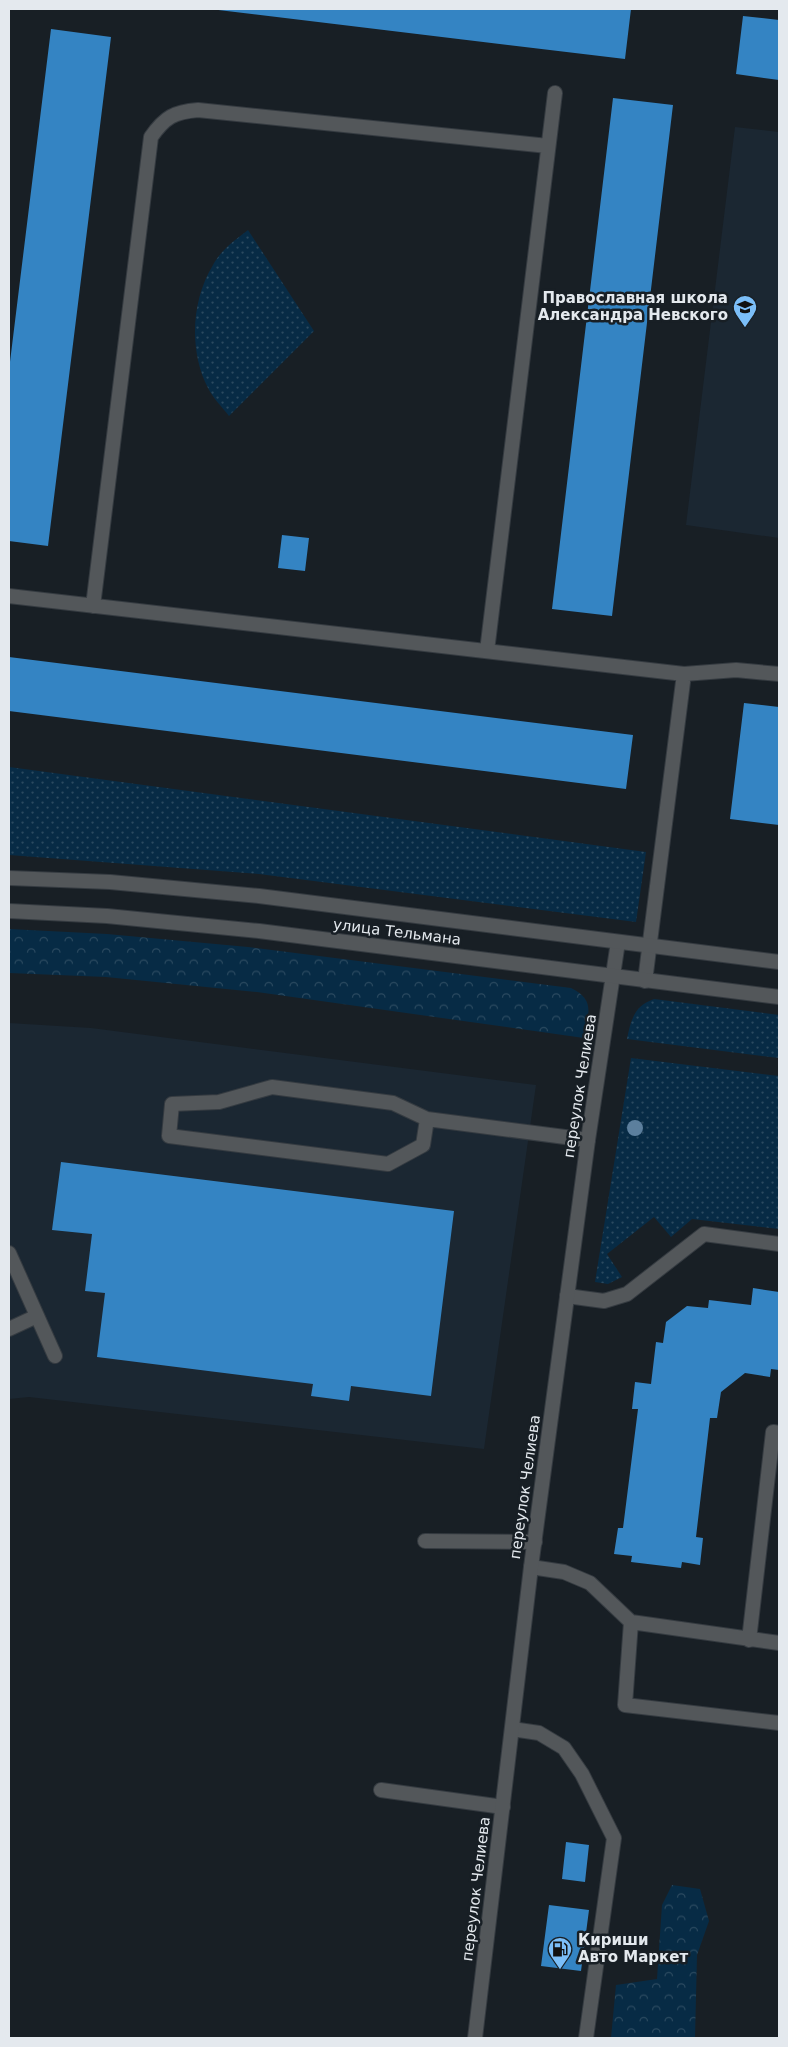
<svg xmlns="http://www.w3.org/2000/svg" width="788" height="2047" viewBox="0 0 788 2047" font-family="'DejaVu Sans',sans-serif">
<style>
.built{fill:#1b2732}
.grass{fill:url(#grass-dots)}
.forest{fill:url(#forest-crowns)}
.building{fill:#3484c3}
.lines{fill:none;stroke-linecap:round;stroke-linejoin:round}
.service-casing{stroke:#353b41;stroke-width:16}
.minor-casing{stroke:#353b41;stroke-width:16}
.tertiary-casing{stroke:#353b41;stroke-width:16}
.service{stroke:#53575a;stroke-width:14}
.minor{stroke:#53575a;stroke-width:14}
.tertiary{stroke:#53575a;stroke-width:14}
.tree{fill:#5c7f9d}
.labels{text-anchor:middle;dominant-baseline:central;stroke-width:5;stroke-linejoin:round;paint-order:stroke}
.poi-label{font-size:15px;font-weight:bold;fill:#e4e9ee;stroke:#181f25;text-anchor:end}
.street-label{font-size:15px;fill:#e4e9ee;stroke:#181f25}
</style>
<defs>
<pattern id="grass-dots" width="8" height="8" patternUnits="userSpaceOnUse" patternTransform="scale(1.25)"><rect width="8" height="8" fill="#072b45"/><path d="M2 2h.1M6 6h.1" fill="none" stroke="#2b4a60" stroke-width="1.8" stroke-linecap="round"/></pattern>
<pattern id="forest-crowns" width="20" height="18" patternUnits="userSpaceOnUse" patternTransform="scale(1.25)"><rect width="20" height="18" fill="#072b45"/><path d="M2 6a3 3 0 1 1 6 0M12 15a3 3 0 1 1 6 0" fill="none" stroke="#2b4a60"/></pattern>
</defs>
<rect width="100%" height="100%" fill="#181f25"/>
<path class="built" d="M735,127l44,5v406l-93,-13z
M9,1023l82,5 445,57 -52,364 -455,-52 -20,2z"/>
<path class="grass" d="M248,230l66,101 -85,85c-7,-9 -16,-18 -21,-28 -19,-37 -17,-87 5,-123 8,-15 22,-25 35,-35z
M9,767l637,85 -10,70 -377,-48 -250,-19z
M654,999l125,16v43l-152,-19c4,-19 7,-33 27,-40z
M631,1058l148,18v153l-87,-10 -21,18 -17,-20 -47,37 15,23 -14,7 -13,-2z"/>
<path class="forest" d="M9,929l98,5 141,13 323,41c25,12 17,26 13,50l-327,-46 -151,-15 -97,-4z
M672,1885l28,4 9,32 -12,34 -2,83h-84l5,-53 41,-6 5,-74z"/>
<path class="building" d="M210,9h421l-6,50z
M743,16l36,4v60l-43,-6z
M51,29l60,8 -63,509 -39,-5v-171z
M613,98l60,7 -61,511 -60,-7z
M282,535l27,3 -4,33 -27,-3z
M9,657l624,78 -7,54 -617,-78z
M744,703l35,4v118l-49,-6z
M61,1162l393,49 -23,185 -80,-10 -2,15 -38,-5 2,-12 -216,-27 8,-64 -20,-2 7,-57 -40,-4z
M753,1288l26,4v78l-8,-1 -1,8 -25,-4 -24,19 -4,26h-7l-14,119 7,1 -3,27 -18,-3 -1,6 -50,-6 1,-6 -18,-2 4,-26h5l15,-119h-6l3,-27 16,2 5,-42 7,1 3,-21 21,-16 21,2 1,-8 42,5z
M566,1842l23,3 -4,37 -23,-3z
M549,1905l40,5 -8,61 -40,-5z"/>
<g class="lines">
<g class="service-casing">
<path id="service" d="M9,596l675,78 52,-4 43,4
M93,606l58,-469c14,-20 23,-25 47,-27l350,36
M487,651l68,-558
M645,981l39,-307
M427,1119l-4,26 -35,19 -219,-28 3,-32 47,-2 53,-15 121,16 34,16 161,21
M9,1253l46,103
M567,1296l37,5 23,-7 77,-60 75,10
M9,1329l28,-13
M425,1541l110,1
M531,1567l33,5 26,11 41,39 148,21
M631,1622l-6,83 154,18
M749,1640l24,-208 6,1
M512,1729l27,4 25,15 18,26 32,64 -28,200
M381,1790l122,17"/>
</g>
<g class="minor-casing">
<path id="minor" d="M475,2038l56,-471 57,-427 30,-198"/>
</g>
<g class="tertiary-casing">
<path id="tertiary" d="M9,878l101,4 149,14 520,66
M9,911l98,5 152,15 520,66"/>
</g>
<use href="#service" class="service"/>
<use href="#minor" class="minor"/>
<use href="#tertiary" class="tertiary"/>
</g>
<circle class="tree" cx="635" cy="1128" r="8"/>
<defs>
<g id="school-pin" transform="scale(1.25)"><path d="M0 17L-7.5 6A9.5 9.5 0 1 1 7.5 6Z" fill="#7bbef8" stroke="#181f25"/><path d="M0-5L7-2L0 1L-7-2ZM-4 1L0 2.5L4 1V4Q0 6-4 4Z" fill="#111"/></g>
<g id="fuel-pin" transform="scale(1.25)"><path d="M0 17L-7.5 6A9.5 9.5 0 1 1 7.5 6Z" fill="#7bbef8" stroke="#181f25"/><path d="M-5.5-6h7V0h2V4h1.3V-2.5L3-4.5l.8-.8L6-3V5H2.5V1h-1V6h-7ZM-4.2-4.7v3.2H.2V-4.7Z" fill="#111"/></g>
</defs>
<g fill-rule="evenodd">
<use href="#school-pin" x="745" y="307"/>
<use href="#fuel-pin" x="560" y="1949"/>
</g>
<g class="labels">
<g class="poi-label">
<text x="728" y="298">Православная школа<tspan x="728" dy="17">Александра Невского</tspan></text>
<text x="578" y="1940" text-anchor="start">Кириши<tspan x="578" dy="17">Авто Маркет</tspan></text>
</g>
<g class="street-label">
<text transform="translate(397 932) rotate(7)">улица Тельмана</text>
<text transform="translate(580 1086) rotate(-81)">переулок Челиева</text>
<text transform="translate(525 1487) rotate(-82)">переулок Челиева</text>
<text transform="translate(476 1889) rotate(-83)">переулок Челиева</text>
</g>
</g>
<rect width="788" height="2047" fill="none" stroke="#e4e9ee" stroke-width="20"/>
</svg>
